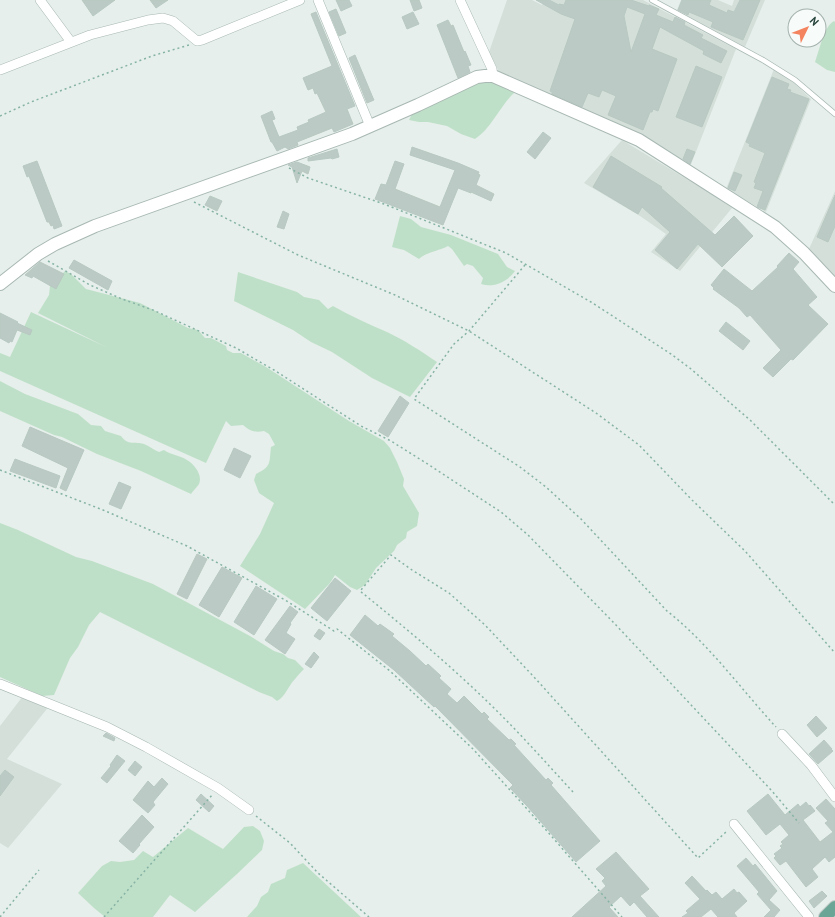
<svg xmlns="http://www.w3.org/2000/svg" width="835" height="917" viewBox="0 0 835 917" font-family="'PT Sans',sans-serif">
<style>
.built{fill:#d4dfda}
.green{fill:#bfe0c8}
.building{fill:#bbcac4;stroke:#b8c9c2;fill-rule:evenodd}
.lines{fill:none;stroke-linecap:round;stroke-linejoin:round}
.service-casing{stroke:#a8b8b2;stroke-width:6}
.minor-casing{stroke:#a8b8b2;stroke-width:10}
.tertiary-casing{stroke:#a8b8b2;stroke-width:14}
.primary-casing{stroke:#c2cac8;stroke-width:14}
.path{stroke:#86b3a5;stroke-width:1.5;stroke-dasharray:2 3;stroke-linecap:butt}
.service{stroke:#fff;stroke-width:4.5}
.minor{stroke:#fff;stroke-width:9}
.tertiary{stroke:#fff;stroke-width:12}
.primary{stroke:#6aa596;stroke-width:12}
</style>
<rect width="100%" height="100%" fill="#e6efeb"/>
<path class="built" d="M507,0h25l10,5 2,-5h99l93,49 -46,118 -80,-47 -65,-25 -46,-23 -10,-20z
M681,0h37l14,6 2,-6h31l-20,47 -68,-37z
M774,69l19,13 18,17 -45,113 -40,-23z
M622,140l83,50 27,18 -52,63 -29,-19 15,-18 -26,-18 -56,-33z
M835,191v86l-26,-28z
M23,696l27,9 -43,54 55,25 -54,64 -8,-5v-117z"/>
<path class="green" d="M834,21l1,1v50l-8,-2 -12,-8c4,-10 9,-36 19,-41z
M480,79c12,1 27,4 34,14 -14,13 -23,36 -39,46l-14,-5 -14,-8 -19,-4h-9l-10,-2 3,-6z
M400,216l11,3 10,8 30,8 47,19 9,13 8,4c-8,11 -21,17 -34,13l2,-6 -10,-12 -6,-2 -3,2 -12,-17 -4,-3c-9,5 -22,6 -29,13l-15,-9 -12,-3z
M65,271l6,3 15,15 54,14 48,25 10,2 7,8h6l15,8 1,4 6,3h8l25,14 83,54 35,20 6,7 7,14 7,17 -1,7 16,27 -2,13 -10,6 -1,6 -9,7 -3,6 -18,17 -11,17 -8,5 -7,-3 -15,-12 -5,8 -25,26 -65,-43 20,-32 14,-31 -15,-10 -5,-13 2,-6c16,-8 13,-11 15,-27l4,-2 -6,-11 -5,-3c-9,2 -14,0 -21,-6l-12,1 -5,-5 -20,42 -206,-92v-18l10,4 21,-45 75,35 -68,-34 11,-18 1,-9z
M238,272l59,20 7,5 15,3 9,9 5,-3c18,10 35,18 54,26 17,8 34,19 50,30l-27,35 -38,-19 -40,-26 -21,-10 -18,-12 -59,-29z
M0,381l25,13 53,20 13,11 10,1 4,5 16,5c7,10 14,5 23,8 5,2 10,6 15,8l5,-2c7,5 15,5 23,10 7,4 16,15 12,24 -2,3 -6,7 -8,10l-50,-23 -44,-17 -35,-17 -8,-2 -54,-24z
M0,523l18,7 58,27 16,4 61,23 97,52 24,15 9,3 5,4 7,2 9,9c-3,3 -6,6 -9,10 -7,7 -9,17 -18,22l-5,-4 -13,-5 -159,-80 -11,13 -11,22 -8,11 -16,37 -12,1 -42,-19z
M253,826l7,5 4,10 -2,9 -25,24 -42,38 -25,-17 -17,22h-48l-11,-9 -16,-15 24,-27 9,-5 9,1 14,-2 9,-9 10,6 35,-29 35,21 21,-22z
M303,863l58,54h-114l10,-11 4,-9 7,-5 3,-8 14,-6 2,-8z"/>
<path class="building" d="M82,0h33l-22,16z
M150,0h18l-12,8z
M336,0h13l3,6 -11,5z
M410,0h9l3,8 -8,3z
M536,0h13l10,5v-1l5,1 2,-5h65l18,6v-1l10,4 -3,6 17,7 2,-5 10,5 -1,3 19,10 -2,3 26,13 -6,12 -18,-9 1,-3 -44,-24 -8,22 25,10 -19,52 -5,-2 -1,3h-2l-7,18 -35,-15 8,-19 -14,-6 -3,7 -11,-4 -6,14 -30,-13v-2l-2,-1 25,-72 -14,-5zM627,7l18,7 -14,38 -7,-36z
M682,0h29l-2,5 18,8 1,-3 6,2 6,-12h20l-17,40 -32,-13 2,-5 -24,-10 -1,3 -10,-5z
M336,9l10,24 -7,3 -10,-24z
M316,12l39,94 -8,3 6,15 -19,8 -2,-4 -35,14 1,3 -10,4 -3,-2 -8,4 -5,-9h-1l-10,-26 11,-5 3,8 -3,1 7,17 19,-7 -1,-3 12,-5 -1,-2 18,-8 -9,-19 -2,1 -2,-6 -5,2 -5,-12 29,-12 -21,-52z
M413,12l6,12 -12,5 -5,-12z
M448,20l3,6 2,-1 11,27 1,-1 6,14 -3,1 2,6 -12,6 -21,-53z
M355,55l18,43 1,2 -7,3 -18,-45z
M696,66l26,11 -20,50 -26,-10z
M772,77l17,7 -2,5 4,1 -1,2 19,7 -44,111 -8,-3 6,-16 -9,-3 2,-5 -2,-1 11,-29 -16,-7 1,-2 -4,-2z
M543,132l8,6 -16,21 -8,-7z
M412,147l46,16 21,9 -1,2 2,1 -4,10 18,9 -3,7 -20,-9v1l-13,-5 -15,37 -68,-26 6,-15 5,1 9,-24 9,3 -9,25 45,18 15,-37 -45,-15z
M337,149l2,8 -7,2 -1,-1 -23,3v-3z
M687,149l8,3 -5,12 -7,-5z
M611,156l51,31 -1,1 54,47 19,-19 19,20 -31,31 -24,-23 -21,25 -22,-19 15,-18 -28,-25 -4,7 -45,-27z
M37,161l25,65 -8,3 -1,-4 -2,1 -2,-4h-2l-18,-46 -2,1 -4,-11z
M297,162l13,5 -2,7 -6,-3 -5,12 -5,-16 -4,-2z
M734,172l8,3 -7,16 -7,-3z
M835,195v31l-7,16 -11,-5z
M210,196l12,5 -5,10 -12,-6z
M283,211l6,3 -5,15 -7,-2z
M789,253l10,9 -6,7 24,28 -9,8 20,19 -35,36 -2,-1 -18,18 -10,-9 18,-18 -31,-35 -3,2 -8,-9 -26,-19 1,-1 -3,-3 13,-16 28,22 26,-24 -1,-1z
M74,260l38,21 -4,9 -39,-22z
M40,262l24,12 -8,15 -23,-13 -1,2 -7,-3z
M0,313l18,9 -1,1 15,7 -2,5 -13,-5 -5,12 -2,-1 -1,2 -9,-5z
M726,322l24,19 -7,9 -24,-19z
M400,396l9,7 -21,34 -10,-6z
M30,427l54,23 -18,41 -6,-3 8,-20 -46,-22z
M234,448l17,8 -11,22 -16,-8z
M15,459l45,17 -4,12 -46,-17z
M119,482l12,5 -10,22 -12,-5z
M197,554l10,5 -20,40 -10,-5z
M222,567l20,11 -23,39 -20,-12z
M335,578l16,13 -24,30 -16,-13z
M256,586l21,13 -23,36 -20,-13z
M290,606l8,6 -8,11 1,1 -5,9 9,6 -10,15 -20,-14z
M365,615l13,11 2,-2 14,10 -2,2 18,15 16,15 2,-2 13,12 -2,2 12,11 -4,5 10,9 7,-7 18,18 2,-2 5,5 -2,2 22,21 2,-1 5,5 -2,1 32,35 2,-2 5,5 -2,2 49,56 -24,21 -49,-56 -17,-18 3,-3 -78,-79 -1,1 -40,-37 -44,-35z
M319,629l6,4 -5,7 -6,-4z
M314,652l5,5 -8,11 -6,-4z
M816,716l11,12 -10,9 -10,-12z
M106,733l9,5 -1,3 -11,-5z
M824,740l8,9h-1l2,2 -15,13 -9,-10z
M117,755l8,6 -18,22 -6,-5 10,-12 -1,-1z
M135,761l7,6 -7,9 -7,-6z
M5,770l9,7 -14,19v-20z
M162,778l6,6 -15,18 2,3 -7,8 -15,-13 15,-19 6,6z
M201,794l13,12 -5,6 -13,-12z
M768,794l17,21 13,-11 2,3 6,-5 3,4 1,-1 5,6 -12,9 17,22 13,-10 -8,-9 3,-2 -12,-13 10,-9 9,10v48l-6,5 -4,-5 -13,12 6,8 -12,10 -20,-26 -6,4 -6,-7 2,-2 -2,-2 8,-6 -2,-2 3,-2 -2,-2 8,-7 -9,-11 -14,11 -19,-24z
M142,815l12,12 -15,17 1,1 -7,8 -14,-12z
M616,852l33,37 -9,7 19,21h-12l-13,-15 -4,4 -9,-10 -12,11 9,10h-46l34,-31 -4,-5 3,-3 -9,-9z
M746,858l7,8 2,-2 22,27 -8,9 11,10 -6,7h-10l7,-7 -14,-16 2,-2 -22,-26z
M692,876l14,15 1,-1 5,5 4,-3 6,7 12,-10 3,4 2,-1 8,9 -13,12 3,4h-19l-7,-8 -10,8h-19l6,-4 -2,-2 14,-12 -15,-16z
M822,891l5,5 -13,12 -5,-7z"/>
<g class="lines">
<g class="service-casing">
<path id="service" d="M652,0l111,60 32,20 40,34"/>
</g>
<g class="minor-casing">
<path id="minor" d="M40,0l31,42
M318,0l52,126
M460,0l32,69 1,7
M0,70l90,-35 58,-15 15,-2 10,3 24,20 5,-1 98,-40
M0,684l107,43 39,20 72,41 31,22
M782,734l29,31 24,32
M734,824l75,93"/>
</g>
<g class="tertiary-casing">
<path id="tertiary" d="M0,284l38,-30 17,-10 40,-18 257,-92 66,-29 59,-28 8,-1h8l146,64 136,87 29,26 31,33"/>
</g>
<g class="primary-casing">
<path id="primary" d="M825,917l10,-10"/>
</g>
<path class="path" d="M0,116l31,-14 121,-46 37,-11
M289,168l19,10 76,26 122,49 85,49 80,52 20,15 59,51 85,85
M194,202l104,53 97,40 74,36 127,82 43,32 53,55 53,51 90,102
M48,261l42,24 32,14 31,11 83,38 38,22 87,56 30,15 35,22 75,49 27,23 87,89 157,167 27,32
M525,265l-56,66 -15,13 -40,55 106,68 26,20 35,32 86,92c41,32 74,78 109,116
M0,470l103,40 84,36 98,54 49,31 3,-2 53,42 83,78 73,81 76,87
M573,792c-24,-26 -48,-53 -73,-78 -44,-44 -92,-84 -140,-123l31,-36 21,15 37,23 36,32 49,52 164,181 29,-27
M256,816l34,27 28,30 51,44
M0,917l39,-47
M104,917l109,-123"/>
<use href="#service" class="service"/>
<use href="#minor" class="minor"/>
<use href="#tertiary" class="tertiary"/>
<use href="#primary" class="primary"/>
</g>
<g transform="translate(807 28) rotate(47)"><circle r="19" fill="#f7fbf9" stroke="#a3b1ad"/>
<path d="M0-3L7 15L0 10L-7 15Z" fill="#f4845f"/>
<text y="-6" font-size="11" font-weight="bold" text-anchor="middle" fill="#24423a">N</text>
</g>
</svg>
